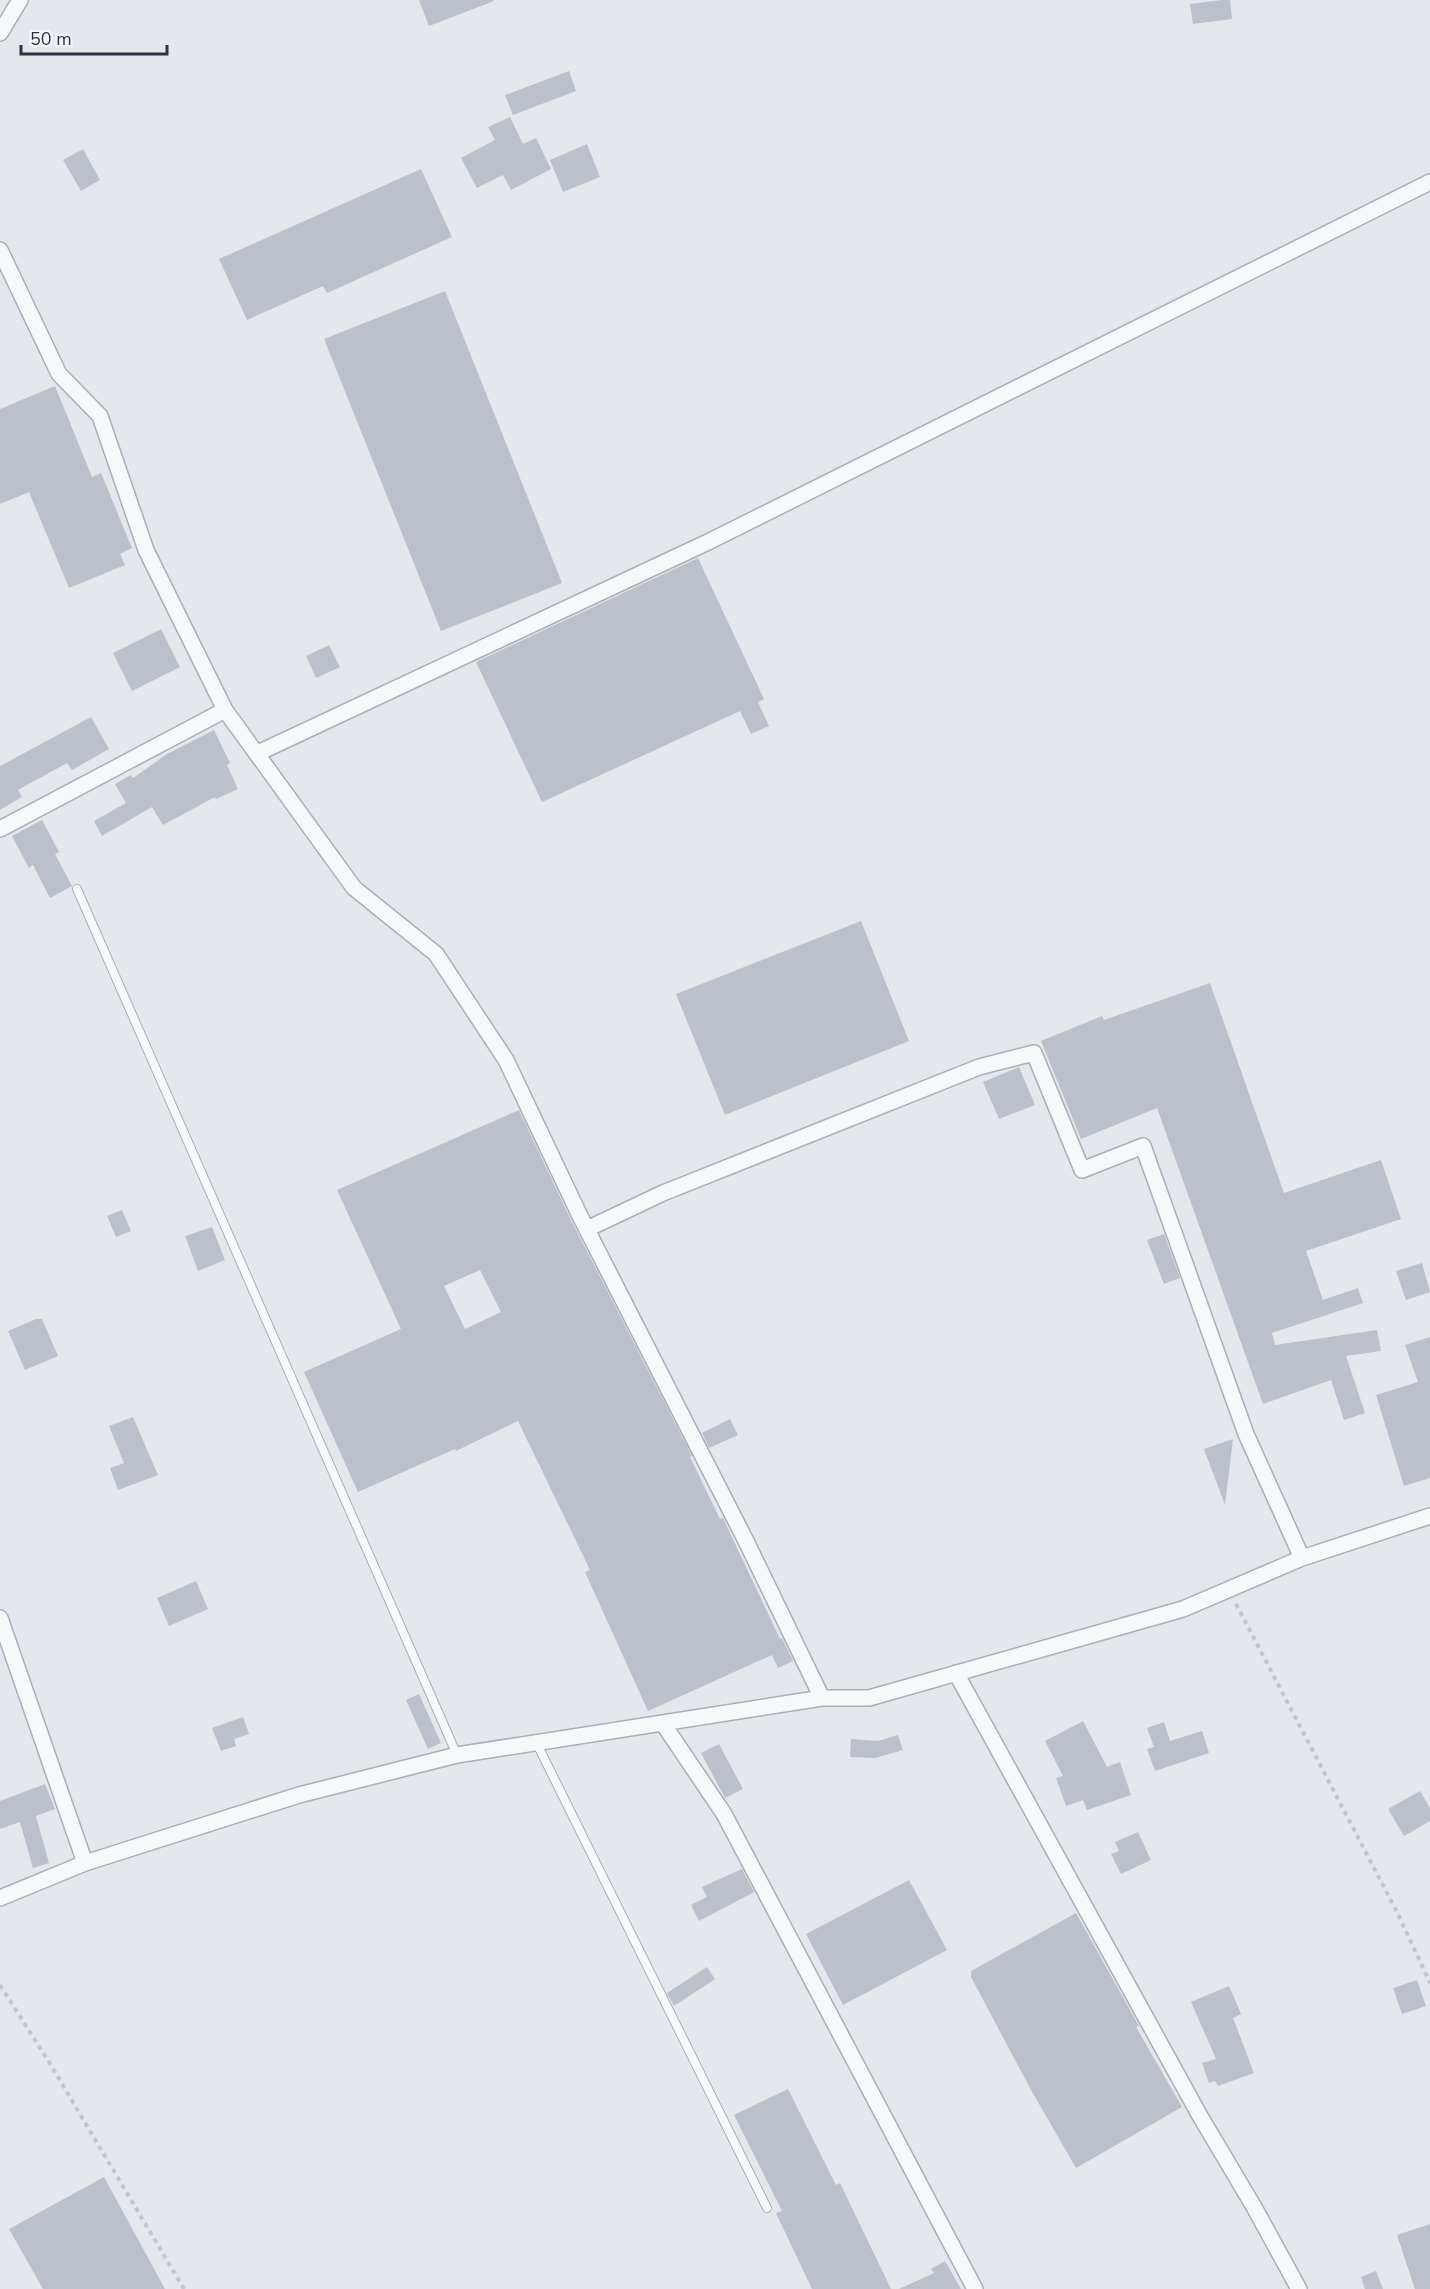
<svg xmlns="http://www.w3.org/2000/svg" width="1430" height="2289" viewBox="0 0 1430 2289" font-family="'Nunito Sans',sans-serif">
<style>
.building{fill:#bbc0ca;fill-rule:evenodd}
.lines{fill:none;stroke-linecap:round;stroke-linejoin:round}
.lane-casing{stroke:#a9aeb7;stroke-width:10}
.street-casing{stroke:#a9aeb7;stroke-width:18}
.path{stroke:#c2c5cb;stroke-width:4;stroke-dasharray:4.5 4.5;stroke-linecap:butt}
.lane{stroke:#f7f8fa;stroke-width:8}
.street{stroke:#f7f8fa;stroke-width:15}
</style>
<rect width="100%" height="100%" fill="#e4e7ec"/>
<path class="building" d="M419,0h74l1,1 -65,25z
M1222,0h8l2,19 -39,5 -3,-20z
M569,71l7,20 -63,24 -8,-20z
M510,117l13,27 13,-6 15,31 -40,21 -8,-15 -26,13 -16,-30 34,-18 -7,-13z
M587,144l13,33 -37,15 -13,-32z
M83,149l17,31 -19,11 -18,-31z
M421,169l31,68 -125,56 -4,-7 -76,34 -28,-61z
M445,291l117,292 -121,48 -117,-292z
M55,386l37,91 9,-4 31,75 -12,6 5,11 -56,23 -40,-96 -29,12v-95z
M698,558l66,141 -6,3 11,24 -18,8 -11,-23 -198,91 -66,-140z
M161,629l19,38 -48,24 -19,-38z
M329,645l11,22 -24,11 -10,-22z
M91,717l18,32 -37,21 -5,-7 -49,27 4,7 -22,13v-44z
M214,730l16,33 -3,2 11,24 -22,10 -1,-2 -52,28 -11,-18 -50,29 -8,-15 32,-18 -11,-19 16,-9 2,3 34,-24z
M42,820l17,32 -4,2 17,32 -22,12 -17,-33 -4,3 -17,-32z
M861,921l48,120 -184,74 -49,-121z
M1210,983l74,210 97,-33 20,59 -95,32 17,49 35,-12 5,15 -91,30 3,12 102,-15 4,21 -35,5 19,57 -21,7 -13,-40 -68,24 -106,-296 -76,31 -40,-98 61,-25 2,4z
M1019,1067l16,38 -36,14 -16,-37z
M519,1110l52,110 121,236 -2,1 30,62 3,-1 57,121 2,-1 11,23 -15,7 -6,-13 -124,56 -63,-139 5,-2 -72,-149 -62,30 -1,-2 -97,43 -54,-120 97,-43 -64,-139zM480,1270l21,42 -36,17 -21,-43z
M122,1210l9,21 -15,6 -9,-21z
M212,1227l13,33 -27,11 -13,-35z
M1164,1234l16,44 -16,6 -17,-44z
M1422,1263l8,29 -24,8 -10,-29z
M36,1319h6l16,37 -33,14 -17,-39z
M1430,1337v141l-26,8 -28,-91 42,-13 -13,-37z
M133,1417l25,58 -40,15 -8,-22 14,-5 -15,-37z
M730,1419l8,16 -29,13 -7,-15z
M1233,1439l-8,66 -21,-56z
M196,1581l12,28 -39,17 -12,-28z
M419,1694l22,49 -13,6 -22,-49z
M243,1717l6,17 -15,5 2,7 -15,5 -9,-23z
M1083,1721l24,46 13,-5 11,33 -44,15 -4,-10 -17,6 -10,-28 7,-2 -18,-35z
M1164,1722l6,19 32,-10 7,22 -54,18 -8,-22 7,-2 -7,-19z
M898,1735l5,15 -28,8 -25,-1 1,-18 27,2z
M719,1744l24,45 -18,9 -24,-45z
M45,1784l10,25 -19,7 13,47 -16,5 -13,-46 -20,7v-28z
M1420,1791l10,17v13l-26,15 -16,-27z
M1138,1832l13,28 -30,14 -10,-20 8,-3 -4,-9z
M742,1869l12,23 -55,29 -8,-16 16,-8 -5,-10z
M909,1880l38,70 -104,55 -37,-71z
M1076,1913l63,113 -3,1 46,80 -106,61 -45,-78 -60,-113v-6z
M707,1967l8,12 -41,27 -7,-13z
M1417,1980l9,26 -24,8 -9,-26z
M1229,1986l12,28 -8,4 21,55 -36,13 -3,-5 -6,2 -7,-20 14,-4 -25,-57z
M788,2089l48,96 4,-2 51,106h-79l-36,-76 6,-2 -48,-96z
M104,2177l61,112h-122l-34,-60z
M1430,2224v65h-15l-18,-54z
M945,2261l16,28h-62l35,-16 -3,-4z
M1376,2271l7,18h-18l-4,-12z"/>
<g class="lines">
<g class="lane-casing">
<path id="lane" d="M77,889l380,866
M537,1744l230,464"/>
</g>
<g class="street-casing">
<path id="street" d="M0,33l20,-33
M0,250l59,124 41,42 46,134 79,160 129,178 82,66 70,106 74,156 166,325 76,157
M258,753l450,-211 722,-360
M0,829l225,-119
M587,1229l76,-36 316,-126 55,-14 48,117 61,-24 103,288 56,124
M0,1618l85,245
M956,1673l244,443 54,91 45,82
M664,1725l60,89 251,475
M0,1898l85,-35 214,-68 158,-40 365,-57h47l314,-89 119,-51 128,-42"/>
</g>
<path class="path" d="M1236,1604l161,308 33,71
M0,1985l49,77 135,227"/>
<use href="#lane" class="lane"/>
<use href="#street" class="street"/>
</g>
<path d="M21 45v9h146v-9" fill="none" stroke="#2b3445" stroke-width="3"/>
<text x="30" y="45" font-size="18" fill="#2b3445" stroke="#f4f6f9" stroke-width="4.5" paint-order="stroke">50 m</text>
</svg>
